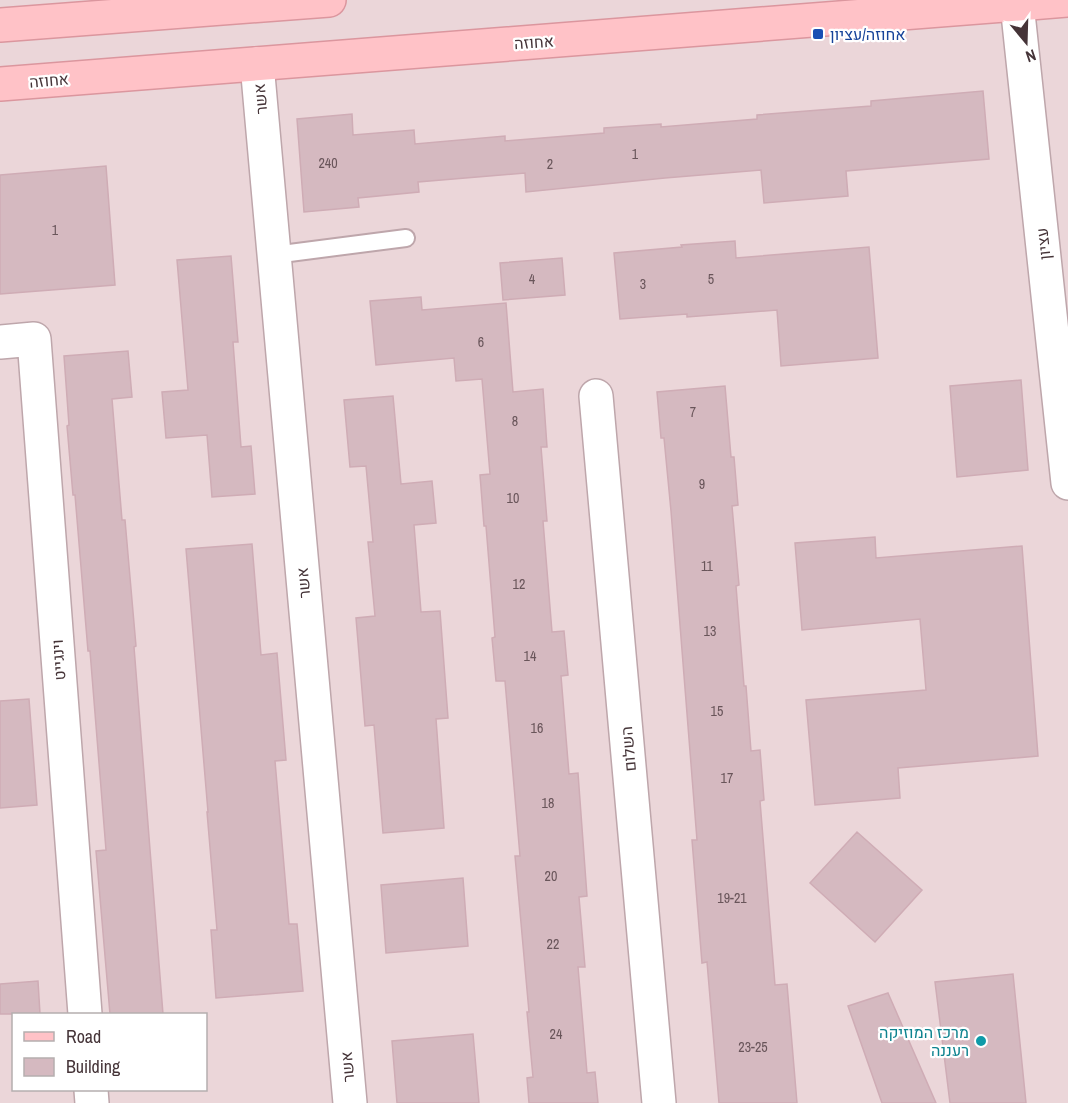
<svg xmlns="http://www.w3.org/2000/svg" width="1068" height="1103" viewBox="0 0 1068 1103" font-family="'Archivo Narrow',Heebo,sans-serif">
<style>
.residential{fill:#ebd6d9;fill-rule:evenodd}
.building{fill:#d5b9c0;stroke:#cfacb5;stroke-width:1.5}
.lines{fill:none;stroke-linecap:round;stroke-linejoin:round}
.service-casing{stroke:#bea6ab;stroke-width:20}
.minor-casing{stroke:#bea6ab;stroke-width:36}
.secondary-casing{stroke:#db969e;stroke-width:36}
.service{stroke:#fff;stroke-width:16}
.minor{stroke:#fff;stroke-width:33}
.secondary{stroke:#ffc2c7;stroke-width:33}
.transit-dot{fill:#1a4fb4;stroke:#fff;stroke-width:2}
.culture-dot{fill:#0f9aa8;stroke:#fff;stroke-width:2}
.labels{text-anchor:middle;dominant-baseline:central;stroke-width:4.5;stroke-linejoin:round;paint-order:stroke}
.number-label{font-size:14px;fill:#69555a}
.transit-label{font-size:16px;fill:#164399;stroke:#fff;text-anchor:start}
.street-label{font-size:16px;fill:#453438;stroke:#fff}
.culture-label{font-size:16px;fill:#0d838f;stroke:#fff;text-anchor:end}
</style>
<rect width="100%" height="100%" fill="#f3e4e6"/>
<path class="residential" d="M0,0h1068v1103h-1068zM14,1014h192v76h-192z"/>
<path class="building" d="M983,91l6,68 -143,12 2,25 -84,7 -3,-33 -96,8 -139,14 -1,-19 -107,9 1,10 -61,6 1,9 -55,5 -7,-93 55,-5 1,21 61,-5 1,14 90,-8v5l99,-8v-5l57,-4v3l96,-8v-4l114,-9v-5z
M106,166l9,119 -115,9v-119z
M735,241l1,17 133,-11 9,111 -97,8 -4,-56 -90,7v-3l-67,5 -6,-66 68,-6 -1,-2z
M231,256l7,86h-5l8,105 10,-1 4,48 -43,3 -5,-62 -41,3 -4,-46 26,-2 -11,-130z
M562,258l3,37 -62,5 -3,-37z
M421,297l1,13 84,-7 7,89 30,-3 4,58h-6l6,74h-4l9,111 12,-1 4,44 -7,1 8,98 9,-1 9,123 -8,1 6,70h-7l9,106 8,-1 3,31h-69l-2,-25 6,-1 -6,-65h2l-14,-156h5l-15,-175h-9l-4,-43 3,-1 -9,-111h-2l-4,-51 10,-1 -8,-95 -26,2 -2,-23 -78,7 -6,-64z
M128,351l4,46 -20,2 10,121h3l11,126 -2,1 29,367h-53l-14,-163 10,-1 -16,-199h-2l-13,-156h-2l-6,-69 2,-1 -5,-69z
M1021,380l7,90 -71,7 -7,-91z
M725,386l6,71h3l4,48 -6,1 7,79 -3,1 8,100h2l5,65 9,-1 4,50 -4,1 15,184 12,-1 10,119h-78l-12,-141 -5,1 -10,-123h5l-26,-329 -7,-73h-3l-4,-46z
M393,396l8,88 31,-3 4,42 -22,2 7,87 19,-1 8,107 -12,1 8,109 -61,5 -9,-108 -9,1 -9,-108 19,-2 -7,-74h5l-7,-76 -16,1 -6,-67z
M875,537l1,21 146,-12 16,210 -140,12 2,30 -85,7 -9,-105 120,-10 -6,-71 -118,11 -7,-87z
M252,544l9,111 16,-2 9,107 -11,1 14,163h8l6,67 -87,7 -5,-68h6l-10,-118h1l-22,-263z
M29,699l8,106 -37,3v-107z
M857,832l65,58 -47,52 -65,-59z
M463,878l5,68 -82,7 -5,-68z
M1013,974l13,129h-76l-15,-121z
M38,981l2,33h-40v-30z
M888,993l48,110h-54l-34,-97z
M473,1034l6,69h-82l-5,-62z"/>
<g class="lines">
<g class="service-casing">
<path id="service" d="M274,255l132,-17"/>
</g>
<g class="minor-casing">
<path id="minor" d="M1017,4l51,479
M257,64l93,1039
M0,342l34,-3 51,675
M596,396l63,707
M91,1090l1,13"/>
</g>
<g class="secondary-casing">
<path id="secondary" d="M0,25l329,-25
M0,84l1068,-84"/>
</g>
<use href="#service" class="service"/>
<use href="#minor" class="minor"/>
<use href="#secondary" class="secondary"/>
</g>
<rect class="transit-dot" x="812" y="28" width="12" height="12" rx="3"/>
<circle class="culture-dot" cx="981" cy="1041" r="6"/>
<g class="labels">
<g class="number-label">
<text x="635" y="154">1</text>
<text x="328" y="163">240</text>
<text x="550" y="164">2</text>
<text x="55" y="230">1</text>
<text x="532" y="279">4</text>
<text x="711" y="279">5</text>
<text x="643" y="284">3</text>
<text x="481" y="342">6</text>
<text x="693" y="412">7</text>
<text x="515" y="421">8</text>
<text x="702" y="484">9</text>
<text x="513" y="498">10</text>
<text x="707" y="566">11</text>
<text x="519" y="584">12</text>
<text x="710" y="631">13</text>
<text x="530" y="656">14</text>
<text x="717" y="711">15</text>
<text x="537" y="728">16</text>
<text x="727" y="778">17</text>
<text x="548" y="803">18</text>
<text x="551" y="876">20</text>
<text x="732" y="898">19-21</text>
<text x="553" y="944">22</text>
<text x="556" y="1034">24</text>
<text x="753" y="1047">23-25</text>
</g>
<g class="transit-label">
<text x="830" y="34">אחוזה/עציון</text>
</g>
<g class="street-label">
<text transform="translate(534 42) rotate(-4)">אחוזה</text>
<text transform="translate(49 80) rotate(-5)">אחוזה</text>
<text transform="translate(260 99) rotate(-95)">אשר</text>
<text transform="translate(1043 244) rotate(-96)">עציון</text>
<text transform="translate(303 583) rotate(-95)">אשר</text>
<text transform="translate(58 660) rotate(-94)">וינגייט</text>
<text transform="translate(628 749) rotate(-95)">השלום</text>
<text transform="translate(347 1067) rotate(-95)">אשר</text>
</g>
<g class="culture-label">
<text x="969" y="1032">מרכז המוזיקה<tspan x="969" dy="18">רעננה</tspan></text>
</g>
</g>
<rect x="12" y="1013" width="195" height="78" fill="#ffffff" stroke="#b5aeaf" stroke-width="1.5"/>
<rect x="24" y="1032" width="30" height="9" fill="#ffc2c7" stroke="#b5aeaf" stroke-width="1.5"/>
<text x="66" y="1043" font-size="18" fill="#453438">Road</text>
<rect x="24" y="1058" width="30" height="18" fill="#d5b9c0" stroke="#b5aeaf" stroke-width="1.5"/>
<text x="66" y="1073" font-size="18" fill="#453438">Building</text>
<g transform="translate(1026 42) rotate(161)" stroke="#ffffff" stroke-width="4.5" paint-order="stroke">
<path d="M0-4.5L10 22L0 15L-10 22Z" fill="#453438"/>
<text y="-9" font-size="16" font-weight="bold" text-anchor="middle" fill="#453438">N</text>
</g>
</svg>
